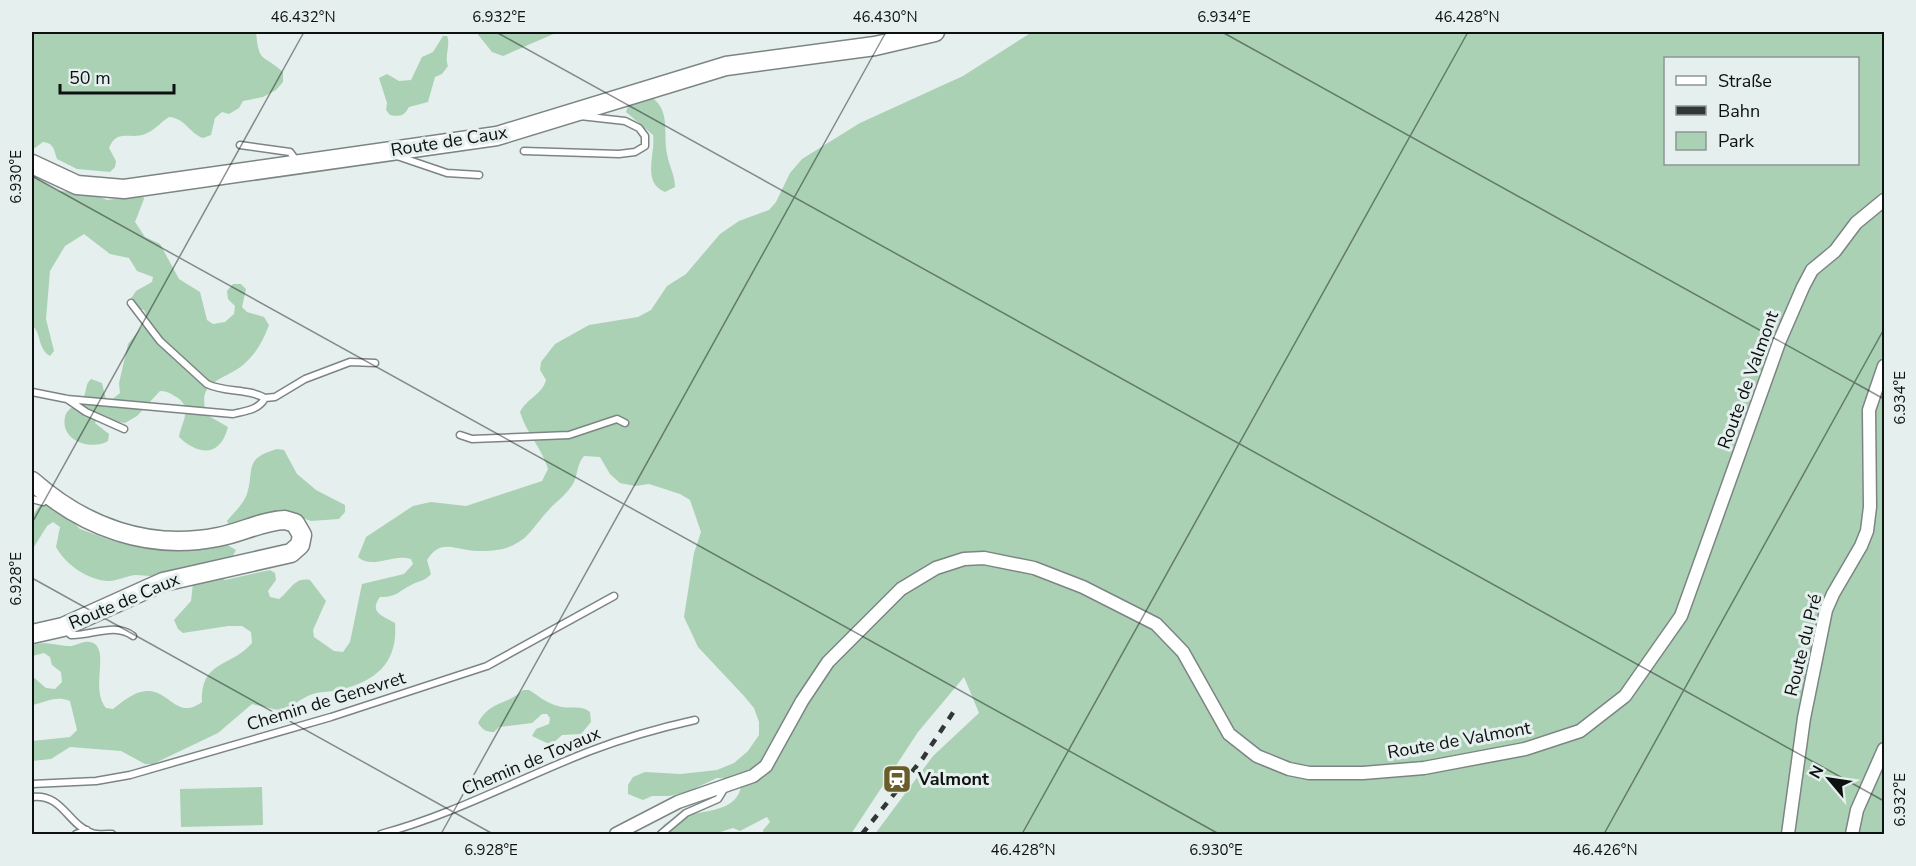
<svg xmlns="http://www.w3.org/2000/svg" width="1916" height="866" viewBox="0 0 1916 866" font-family="'Nunito Sans',sans-serif">
<style>
.green{fill:#aad1b4;fill-rule:evenodd}
.lines{fill:none;stroke-linecap:round;stroke-linejoin:round}
.lane-casing{stroke:#7c8584;stroke-width:9}
.street-casing{stroke:#7c8584;stroke-width:15}
.secondary-casing{stroke:#7c8584;stroke-width:21}
.lane{stroke:#fff;stroke-width:6}
.street{stroke:#fff;stroke-width:12}
.secondary{stroke:#fff;stroke-width:18}
.rail{stroke:#323736;stroke-width:4.5;stroke-dasharray:8 8;stroke-linecap:butt}
.ticks{fill:none;stroke:#0d1110;stroke-width:1.5;stroke-opacity:0.45}
.labels{text-anchor:middle;dominant-baseline:central;stroke-width:6;stroke-linejoin:round;paint-order:stroke}
.street-label{font-size:18px;fill:#0d1110;stroke:#e5efee}
.poi-label{font-size:18px;font-weight:bold;fill:#0d1110;stroke:#e5efee;text-anchor:start}
.neatline{fill:none;stroke:#0d1110;stroke-width:2}
.ticks-label{font-size:15px;text-anchor:middle;fill:#0d1110}
</style>
<rect width="100%" height="100%" fill="#e5efee"/>
<path class="green" d="M32,32h224c3,32 6,21 27,40v10l-7,8 -13,7 -20,4 -4,7 -10,6 -7,-2 -7,6 -4,17 -8,3c-14,-5 -18,-20 -34,-21 -8,5 -15,14 -24,17 -15,6 -28,-6 -36,14l7,13 -1,6 -5,5 -33,-3 -20,-10c-3,-9 -3,-16 -14,-17l-11,8z
M476,32h82l-55,24 -11,-4z
M1032,32h852v802h-1009l58,-78 46,-43 -15,-36 -46,55 -67,102h-87l-1,-4 7,-8 -3,-5 -27,14 -7,-3 -19,6h-56c13,-32 75,-10 83,-47l-7,-8 -17,-1 -30,14 -18,4h-17l-9,4 -15,-6v-9l5,-8 12,-5 36,2 36,-4 17,-7 14,-12 11,-16v-13l-5,-14 -10,-12 -46,-49 -14,-30 10,-64 7,-21 -11,-32 -10,-6 -31,-10 -14,2 -15,-3 -10,-9 -10,-17 -16,-1c-7,8 -6,17 -10,26 -7,13 -19,20 -28,31 -13,14 -17,26 -37,34 -9,4 -31,5 -41,3 -18,-3 -29,-9 -41,10l4,14c-6,7 -10,6 -18,10 -13,6 -17,14 -33,13 -12,16 4,19 15,26 3,38 -17,57 -52,66 -11,3 -23,2 -33,6 -10,4 -18,12 -28,16l-30,-7 -34,29 -65,31h-8l-24,-13 -51,-4 -19,12 -19,2v-20l38,-4 7,-7 -7,-29c-16,-6 -24,2 -38,4v-29l14,12 9,1 7,-7 -1,-10 -9,-7 -2,-8 -6,-4 -12,3v-11c13,-4 22,0 36,1 7,1 14,-6 22,-4 22,4 -1,47 16,66l7,1c10,-8 21,-17 33,-18 23,-2 31,30 56,11 -1,-42 28,-34 50,-59l-1,-11 -9,-6h-14l-45,7 -5,-4 -4,-9 17,-19 2,-18c-19,-4 -38,-7 -57,-8 -8,0 -18,6 -27,6 -20,0 -44,-17 -53,-34l4,-20 -7,-5 -6,4 -15,24c0,-17 -5,-37 12,-47l17,6 19,20 36,13 75,6 22,-1 9,-5 14,8 -14,27 3,3 45,-10 5,3 1,7 -8,11 2,6 9,2c12,-9 15,-22 31,-19l16,21 -13,29 1,7 20,14 9,1 7,-10 12,-58 42,-10 9,-10 -2,-5c-19,-6 -38,11 -53,-2l8,-20 47,-31 18,-4 35,4 76,-25 6,-12c-6,-21 -22,-36 -28,-57 6,-13 22,-17 26,-32l-6,-10 1,-8 14,-18 34,-19 49,-8 13,-7 16,-24 19,-12 34,-40 19,-13 30,-11 7,-8 14,-29 12,-14 58,-36 103,-47zM1666,58h192v106h-192z
M443,36h4c4,10 -3,19 1,30l-6,8 -7,3 -7,25 -19,5c-5,9 -9,10 -19,8l-4,-5 1,-7 -8,-25 8,-4 12,7 12,-1 11,-23 11,-5z
M651,97c20,13 12,37 16,57 2,12 8,21 8,33l-10,5c-24,-10 -9,-38 -12,-57l-27,-23 3,-9z
M32,175l26,16 33,2 16,7 36,-5 1,4 -9,23 10,15 15,7 19,35 21,13 7,28 6,4 12,-2 9,-8 1,-8 -7,-7 -1,-8 6,-7h8l5,5 -4,18 5,5 17,5 5,8c-6,16 -13,29 -26,40 -20,16 -48,16 -36,50l21,12c-8,31 -30,28 -49,10 2,-14 14,-28 -1,-39 -7,-4 -10,-7 -18,-7l-23,25 -12,7 -28,-5 -2,5 14,11 -1,7c-17,10 -48,0 -43,-24 2,-10 15,-12 19,-21 3,-6 1,-12 7,-17l11,4 4,17 4,1 10,-8 -1,-10 9,-39 20,-25 -4,-9 -12,-3 -2,-7 6,-9 16,-9 1,-5 -16,-6 -8,-13 -19,-4 -26,-20 -19,12 -15,25 -4,48 8,32 -4,5c-13,-8 -8,-22 -18,-31z
M277,449l7,1 13,24 19,16 29,15v7l-6,7 -28,2 -11,-4 -70,11 -3,-7c7,-9 16,-16 20,-27 8,-26 -4,-35 30,-45z
M523,690h6c10,6 17,13 29,16 11,4 22,-2 32,6l1,10 -10,12 -19,1 -11,10 -19,-9 4,-7 13,-5 1,-6 -3,-4h-5l-10,9 -33,4 -5,5c-8,0 -11,-2 -16,-9 12,-23 28,-17 45,-33z
M262,787l1,38 -82,2 -1,-38z"/>
<g class="lines">
<g class="lane-casing">
<path id="lane" d="M240,145l50,7 8,11
M524,151l95,3 16,-2 10,-6v-10l-6,-8 -14,-7 -45,-5
M397,156l50,17 32,2
M32,392l35,7 166,15c12,-3 26,-4 32,-16 -18,-10 -39,-5 -58,-14l-47,-43 -29,-38
M265,398l10,-1 30,-18 45,-17 25,1
M67,399l19,13 38,17
M460,435l12,4 97,-4 48,-16 8,4
M32,499l11,3 7,-5
M65,630l6,5c20,1 44,-13 62,1
M32,784l64,-3 34,-6 201,-58 156,-51 127,-70
M32,797c30,-4 36,28 60,36 6,2 14,1 20,1
M76,834l11,-4
M381,834c74,-20 137,-55 209,-83 34,-13 69,-23 105,-31
M661,834l25,-21 32,-14 8,-13"/>
</g>
<g class="street-casing">
<path id="street" d="M616,834l62,-32 75,-26 13,-10 36,-65 26,-39 73,-73 35,-21 28,-9 20,-1 50,10 49,19 73,37 27,28 46,82 28,22 32,13 20,4h54l61,-5 101,-19 55,-18 45,-35 56,-80 99,-276 23,-53 9,-17 23,-19 21,-28 28,-23
M1788,834l16,-116 22,-108 7,-16 28,-48 6,-15 3,-24 -1,-97 15,-44
M1852,834l5,-24 27,-61"/>
</g>
<g class="secondary-casing">
<path id="secondary" d="M32,164l45,21 47,4 373,-53 229,-70 149,-20 60,-14
M32,481c52,46 116,70 186,56 23,-4 43,-16 67,-17l10,3 7,12 -2,10 -9,8 -128,29 -100,45 -31,7"/>
</g>
<use href="#lane" class="lane"/>
<use href="#street" class="street"/>
<use href="#secondary" class="secondary"/>
<path class="rail" d="M862,834l61,-76 33,-50"/>
</g>
<path class="ticks" d="M496,32l1388,769M1222,32l662,367M32,176l1187,658M32,523l272,-491M32,578l461,256M441,834l445,-802M1022,834l446,-802M1604,834l280,-505"/>
<defs>
<g id="station-square" transform="scale(1.5)"><rect x="-9" y="-9" width="18" height="18" rx="4" fill="#695d2a" stroke="#e5efee"/><path d="M-3-6H3Q5-6 5-4V2Q5 4 3 4L4.5 6H3L1.5 4h-3L-3 6H-4.5L-3 4Q-5 4-5 2V-4Q-5-6-3-6ZM-3.5-4v3h7v-3ZM-3.5 1v1.5H-2V1ZM2 1v1.5H3.5V1Z" fill="#fff"/></g>
</defs>
<g fill-rule="evenodd">
<use href="#station-square" x="897" y="779"/>
</g>
<g class="labels">
<g class="street-label">
<text transform="translate(449 141) rotate(-9)">Route de Caux</text>
<text transform="translate(1748 380) rotate(-70)">Route de Valmont</text>
<text transform="translate(124 601) rotate(-23)">Route de Caux</text>
<text transform="translate(1803 645) rotate(-76)">Route du Pré</text>
<text transform="translate(326 701) rotate(-17)">Chemin de Genevret</text>
<text transform="translate(1459 740) rotate(-10)">Route de Valmont</text>
<text transform="translate(531 761) rotate(-23)">Chemin de Tovaux</text>
</g>
<g class="poi-label">
<text x="918" y="779">Valmont</text>
</g>
</g>
<rect width="1916" height="866" fill="none" stroke="#e5efee" stroke-width="66"/>
<rect x="1664" y="57" width="195" height="108" fill="#e5efee" stroke="#8f9695" stroke-width="1.5"/>
<rect x="1676" y="76" width="30" height="9" fill="#ffffff" stroke="#8f9695" stroke-width="1.5"/>
<text x="1718" y="87" font-size="18" fill="#0d1110">Straße</text>
<rect x="1676" y="106" width="30" height="9" fill="#323736" stroke="#8f9695" stroke-width="1.5"/>
<text x="1718" y="117" font-size="18" fill="#0d1110">Bahn</text>
<rect x="1676" y="132" width="30" height="18" fill="#aad1b4" stroke="#8f9695" stroke-width="1.5"/>
<text x="1718" y="147" font-size="18" fill="#0d1110">Park</text>
<g transform="translate(1829 779) rotate(299)" stroke="#e5efee" stroke-width="4.5" paint-order="stroke">
<path d="M0-4.5L10 22L0 15L-10 22Z" fill="#0d1110"/>
<text y="-9" font-size="16" font-weight="bold" text-anchor="middle" fill="#0d1110">N</text>
</g>
<path d="M60 84v9h114v-9" fill="none" stroke="#0d1110" stroke-width="3"/>
<text x="69" y="84" font-size="18" fill="#0d1110" stroke="#e5efee" stroke-width="4.5" paint-order="stroke">50 m</text>
<rect x="33" y="33" width="1850" height="800" class="neatline"/>
<g class="ticks-label">
<text x="303" y="22">46.432°N</text>
<text x="499" y="22">6.932°E</text>
<text x="885" y="22">46.430°N</text>
<text x="1224" y="22">6.934°E</text>
<text x="1467" y="22">46.428°N</text>
<text transform="translate(16 177) rotate(-90)" y="5">6.930°E</text>
<text transform="translate(1900 398) rotate(-90)" y="5">6.934°E</text>
<text transform="translate(16 579) rotate(-90)" y="5">6.928°E</text>
<text transform="translate(1900 800) rotate(-90)" y="5">6.932°E</text>
<text x="491" y="855">6.928°E</text>
<text x="1023" y="855">46.428°N</text>
<text x="1216" y="855">6.930°E</text>
<text x="1605" y="855">46.426°N</text>
</g>
</svg>
